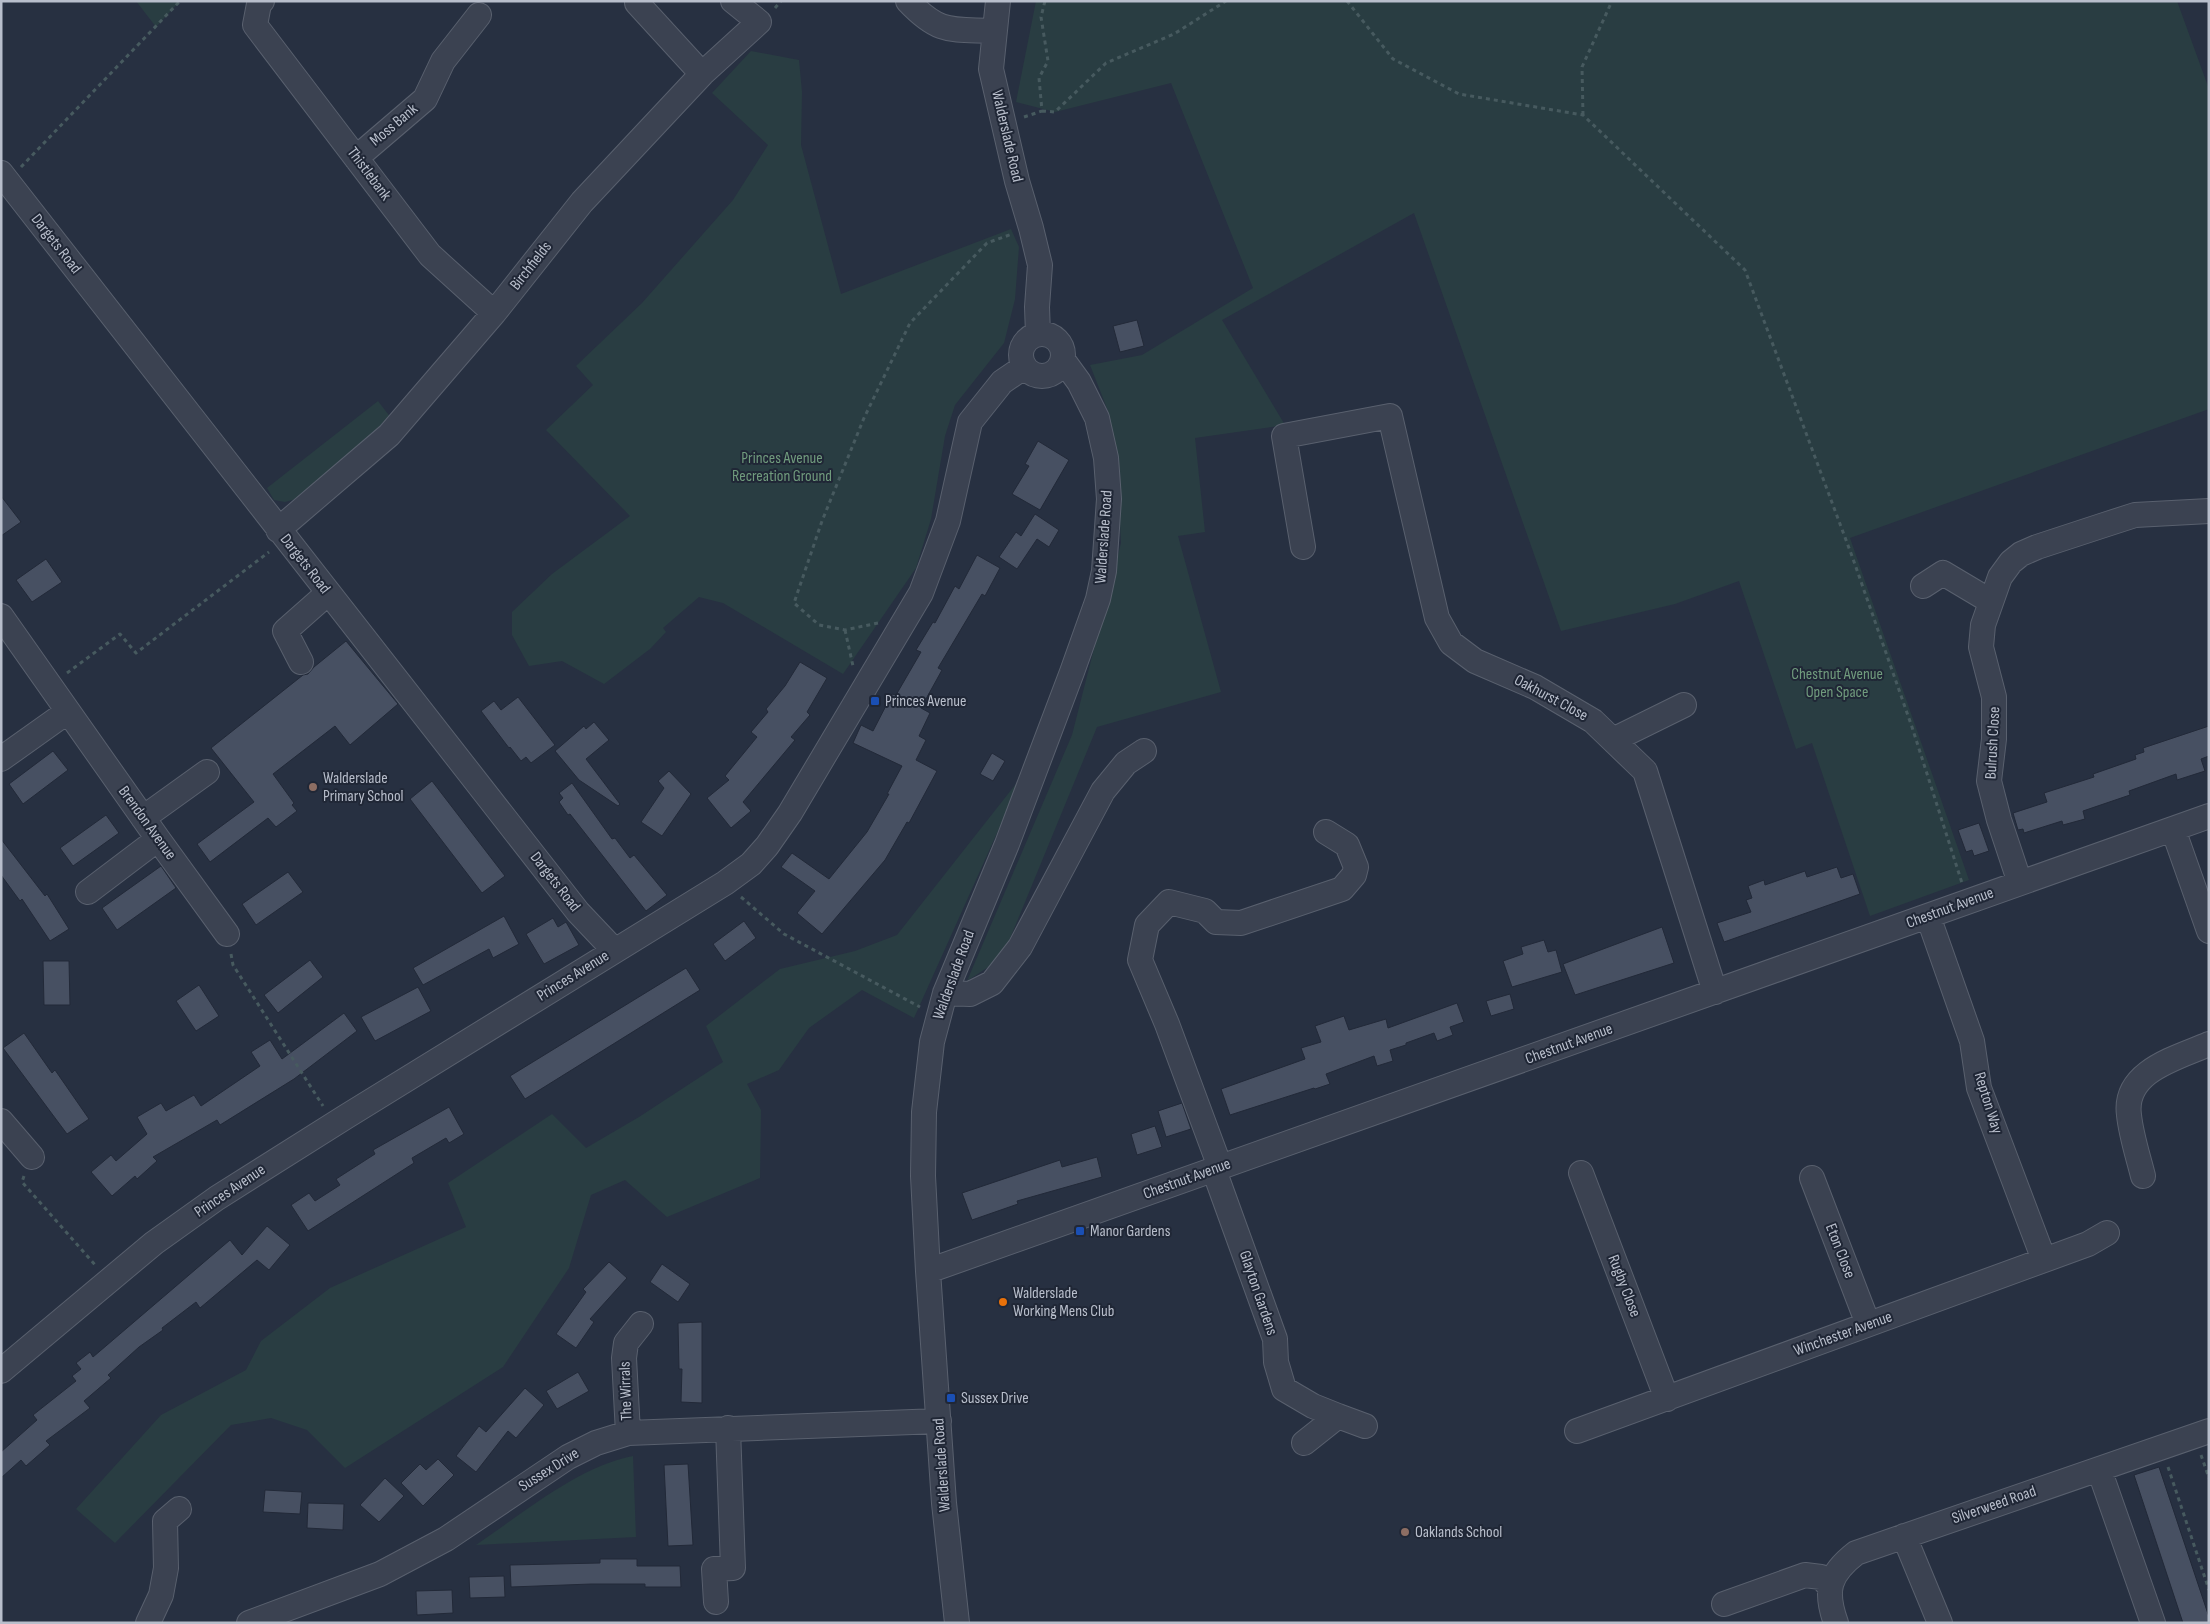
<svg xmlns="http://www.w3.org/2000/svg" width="2210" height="1624" viewBox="0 0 2210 1624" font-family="'Sofia Sans Condensed',sans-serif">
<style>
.green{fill:#293d42}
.building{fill:#475062;stroke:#222938}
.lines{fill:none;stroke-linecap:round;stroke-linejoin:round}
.minor-casing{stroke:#59606e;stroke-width:26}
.path{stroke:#475a5f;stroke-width:3;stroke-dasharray:4 4;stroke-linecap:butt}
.minor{stroke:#3b4251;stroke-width:24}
.transit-dot{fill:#1a4fb4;stroke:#202736;stroke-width:2}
.education-dot{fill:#8d6e63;stroke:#202736;stroke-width:2}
.food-dot{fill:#e8710a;stroke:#202736;stroke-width:2}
.labels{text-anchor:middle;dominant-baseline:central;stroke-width:4;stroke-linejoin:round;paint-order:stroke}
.street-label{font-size:16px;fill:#b8becb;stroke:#202736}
.park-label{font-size:16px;fill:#709b7d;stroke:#202736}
.poi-label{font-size:16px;fill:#b8becb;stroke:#202736;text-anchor:start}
</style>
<rect width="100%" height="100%" fill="#273041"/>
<path class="green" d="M136,1h44l-24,26z
M1036,1h1141l32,88v320l-359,129 119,342 -99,36 -58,-173 -16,6 -57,-168 -64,23 -114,27 -147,-418 -192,107 63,105 -90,13 10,94 -27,4 43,156 -124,35 -95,231 -35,23 105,-246 49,-192 -5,-93 -8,-39 -18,-46 52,-10 111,-67 -82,-205 -116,29 -39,-10z
M751,51l48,9 3,32 -1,53 40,149 170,-65 8,18 -4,52 -11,44 -49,62 -10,31 -14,83 -15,49 -73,106 -120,-71 -24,-6 -36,31 3,4 -16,17 -46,35 -42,-23 -33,5 -17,-31v-23l40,-38 78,-58 -84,-86 47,-45 -17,-19 66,-63 91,-103 35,-55 -56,-52z
M378,401l13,17 -95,81 -11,3 -11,-2 -7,-12z
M1023,775l-109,243 -52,-28 -53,38 -30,42 -32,14 14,26 -1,68 -93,39 -42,-37 -34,15 -22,73 -66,99 -158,101 -38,-38 -36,-12 -40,7 -116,118 -39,-34 85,-94 85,-45 15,-29 69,-53 136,-61 -18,-44 104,-69 34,34 53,-31 84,-55 -17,-36 74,-57 75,-18 42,-16z
M633,1456l3,81 -160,8c46,-31 103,-79 157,-89z"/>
<path class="building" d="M1137,320l7,26 -24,6 -7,-26z
M1038,441l31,19 -29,50 -28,-16 17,-28 -4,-2z
M1,496l20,26 -20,14z
M1035,514l24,16 -10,17 -12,-8 -20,30 -18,-12 17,-25 5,4z
M977,555l23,13 -15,28 -3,-2 -44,74 4,2 -21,38 9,5 -11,23 7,4 -10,20 21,11 -28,52 -2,-1 -22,38 -63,74 -25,-21 18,-22 -34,-24 11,-14 37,26 38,-47 22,-38h-2l15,-28 -49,-23 8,-18 12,6 19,-37 4,1 25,-43 -5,-2 17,-28 2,1 20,-37 4,3z
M46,559l16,23 -30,20 -16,-22z
M346,641l52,63 -48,41 -15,-19 -62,48 21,29 -2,2 5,6 -21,16 -8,-9 -58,44 -13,-18 57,-42 -43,-54 92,-73 5,-1 6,-7z
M800,662l27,16 -20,34 3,3 -19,22 4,3 -52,62 8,9 -20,17 -24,-30 22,-18 -4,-4 32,-39 -6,-5 17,-20 -2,-3 19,-23z
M518,697l37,48 -24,18 -5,-6 -5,4 -11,-14 -1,1 -28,-37 13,-10 7,9z
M594,722l15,18 -23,19 34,45 -2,2 -39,-26 -24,-29 29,-25 2,3z
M2209,726v30l-8,3 4,12 -28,9 -1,-6 -47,17 1,4 -47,16 2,8 -22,6 -1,-4 -38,12 -1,-4 -5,1 -5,-17 34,-11 -3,-9 50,-16 -1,-3 43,-15 -1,-4 9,-3 -1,-4z
M53,751l15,19 -45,34 -14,-20z
M992,753l13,8 -12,20 -13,-7z
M669,771l22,23 -29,42 -21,-14 23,-34 -6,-7z
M432,781l73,95 -23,17 -72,-94z
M572,783l40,56 3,-1 15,20 4,-3 33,40 -21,16 -76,-97 -2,1 -9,-13 4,-4 -4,-5z
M106,815l13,18 -46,33 -13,-18z
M1979,823l10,28 -15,5 -2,-6 -6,2 -8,-22z
M1,839l44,57 2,-2 22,35 -19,12 -28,-42 -2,2 -19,-26z
M161,866l15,22 -59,42 -15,-22z
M1837,867l4,11 12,-4 7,20 -136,48 -7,-19 34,-11 -5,-12 6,-2 -4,-12 16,-6 1,5 40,-14 2,6z
M288,872l15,20 -47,33 -14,-21z
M504,916l15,28 -26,14 -4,-9 -66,36 -10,-17z
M553,918l5,9 8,-5 13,23 -35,19 -18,-30z
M744,921l12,17 -31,23 -12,-17z
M1662,927l12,36 -99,32 -12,-31z
M1544,940l4,12 8,-2 6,22 -50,15 -9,-26 20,-7 -2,-7z
M310,960l13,17 -45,36 -14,-18z
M43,961h26l1,44h-26z
M686,968l14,22 -175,109 -15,-23z
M199,985l20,31 -23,15 -20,-30z
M418,987l13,24 -56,30 -14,-24z
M1510,994l4,15 -23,7 -5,-15z
M1457,1003l7,19 -14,5 3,8 -16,6 -3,-8 -28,10v2l-16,5 3,11 -16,5 -3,-10 -48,18 4,10 -15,5 -1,-1 -84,27 -9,-26 84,-30 -4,-11 20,-6 -6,-16 29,-10 5,14 37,-11 2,9z
M344,1013l13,18 -63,48 -74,46 -3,-5 -64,37 4,4 -20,18 -2,-3 -23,20 -21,-24 20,-17 5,6 31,-27 -10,-17 24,-14 5,8 28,-16 7,11 59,-40 -9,-14 19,-12 12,19z
M24,1033l28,40 3,-3 34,49 -22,15 -64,-86z
M1182,1103l9,26 -25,8 -8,-26z
M449,1107l15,27 -15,9 -3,-5 -34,20 2,5 -106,68 -17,-26 18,-12 6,8 25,-16 -4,-6 39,-25 -2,-4z
M1155,1126l7,21 -25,8 -6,-21z
M1097,1157l5,20 -85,24 1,3 -46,16 -10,-27 98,-33 2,7z
M267,1226l23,19 -21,25 -12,-10 -57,48 -4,-6 -34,26 1,2 -24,17 -31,28 3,3 -27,23 6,7 -44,33 4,4 -24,21 -5,-6 -20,18v-26l36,-32 -4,-5 43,-34 -4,-5 9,-7 -5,-6 14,-11 3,5 137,-117 12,15z
M609,1262l18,16 -37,41 4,3 -18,26 -20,-14 30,-42 -3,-3z
M662,1264l28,20 -12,18 -28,-20z
M702,1322v81l-21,-1 1,-33h-3l-1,-46z
M578,1372l11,19 -32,18 -11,-18z
M525,1388l19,17 -28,33 -8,-7 -32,41 -20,-16 23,-30 7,6z
M438,1459l16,16 -31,31 -22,-23 19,-19 6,6z
M688,1464l5,81 -25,1 -4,-81z
M2159,1467l50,150v6h-26l-49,-148z
M385,1478l19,18 -25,26 -19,-17z
M265,1490l37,2 -2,22 -37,-2z
M308,1503l36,1 -1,26 -36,-2z
M600,1559h37v7h43l1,21h-36v-3h-54l-80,3 -1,-22 90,-2z
M504,1576l1,21 -35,1 -1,-21z
M452,1590l1,23 -36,2 -1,-24z"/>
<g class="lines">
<g class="minor-casing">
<path id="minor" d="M262,1l-3,3 -4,21 175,230 64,58
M908,1c32,34 44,28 86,30
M998,1l-7,68 26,112 14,47 9,37 -3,42 1,27
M637,3l65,71
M356,158l69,-59 18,-38 36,-46
M1,173l577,739 36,38
M1021 355a21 21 0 1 1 42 0a21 21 0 1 1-42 0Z
M278,530l111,-95 105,-122 88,-111 120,-128 57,-52 -26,-21
M1303,547l-19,-111 106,-20 47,202 14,25 24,18 60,26 58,34 52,50 70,221
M1923,586l20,-13 47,28
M1,616l157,223 69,95
M301,662l-16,-31 43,-38
M1613,740l71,-35
M1,759l66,-47
M143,818l64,-46
M2173,829l36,102
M2020,883l-21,-63 -10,-39 5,-42v-42l-13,-50 2,-22 17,-48 11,-15 10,-8 16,-7 64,-21 34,-11 74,-4
M88,892l70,-53
M1928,916l44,125 7,47 65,172
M945,993l25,1 22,-11 28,-36 83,-156 23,-28 18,-12
M1,1121l31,36
M1220,1167l-53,-143 -27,-64 7,-35 22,-23 36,9 11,11 25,1 101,-34 12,-14 2,-8 -9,-22 -21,-13
M1214,1170l61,169 1,23 8,27 29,17 25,10
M1581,1173l86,226
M2143,1176c-5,-20 -12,-41 -14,-61 -6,-44 48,-57 80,-71
M1812,1178l56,146
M928,1271l1281,-455
M1,1371l153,-128 63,-45 130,-82 378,-233 26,-19 16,-18 23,-33 131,-220 27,-72 22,-99 32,-40 22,-15
M1577,1431l511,-187 19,-11
M628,1433l-4,-75 2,-15 15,-19
M1304,1443l34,-27 27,10
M2099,1469l54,154
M1904,1536l36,87
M716,1602l-2,-33 19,-1 -5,-140
M1724,1604l81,-29 16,2 9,10
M148,1623l13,-28 5,-27 -1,-47 14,-12
M249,1623l131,-49 66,-35 122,-82 28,-14 32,-10 311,-12
M957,1623l-13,-120 -16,-232 -5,-95 1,-64 8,-70 13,-49 62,-149 65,-172 26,-73 6,-28 5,-72 -3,-41 -9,-40 -18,-36 -16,-22
M1836,1623c-12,-33 -7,-49 20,-70l353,-122"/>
</g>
<path class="path" d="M1347,1l46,58 66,35 124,21 162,155 107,286 60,171 50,156
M775,8l6,-7
M1042,111l13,1 51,-49 68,-29 52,-33
M1583,115l-1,-48 30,-66
M1024,117l18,-6 -3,-33 9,-17 -7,-44 4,-16
M21,167l159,-166
M878,623l-33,7 -26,-5 -25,-22 28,-82 42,-103 46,-95 77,-80 25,-9
M845,630l8,36
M67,673l53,-39 16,19 133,-101
M741,897l43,37 136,73
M231,954l2,11 90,141
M24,1176l-2,6 74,84
M2201,1455l8,23
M2168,1467l41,123"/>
<use href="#minor" class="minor"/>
</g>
<g class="transit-dot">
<rect x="870" y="696" width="10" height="10" rx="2.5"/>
<rect x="1075" y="1226" width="10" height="10" rx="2.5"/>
<rect x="946" y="1393" width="10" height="10" rx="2.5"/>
</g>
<g class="education-dot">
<circle cx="313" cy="787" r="5"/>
<circle cx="1405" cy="1532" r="5"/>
</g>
<circle class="food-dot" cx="1003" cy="1302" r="5"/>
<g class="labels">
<g class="street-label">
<text transform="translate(394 125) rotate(-40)">Moss Bank</text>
<text transform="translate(1007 136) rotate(77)">Walderslade Road</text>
<text transform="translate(369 174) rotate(53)">Thistlebank</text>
<text transform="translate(56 244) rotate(52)">Dargets Road</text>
<text transform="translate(531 266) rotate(-52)">Birchfields</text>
<text transform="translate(1104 537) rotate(-86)">Walderslade Road</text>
<text transform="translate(305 564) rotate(52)">Dargets Road</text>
<text transform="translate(1551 698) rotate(28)">Oakhurst Close</text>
<text transform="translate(1993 743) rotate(-87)">Bulrush Close</text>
<text transform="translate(147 823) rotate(54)">Brendon Avenue</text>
<text transform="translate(555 882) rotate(52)">Dargets Road</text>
<text transform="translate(1950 908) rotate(-20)">Chestnut Avenue</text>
<text transform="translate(954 975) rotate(-70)">Walderslade Road</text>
<text transform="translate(573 976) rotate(-32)">Princes Avenue</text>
<text transform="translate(1569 1044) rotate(-20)">Chestnut Avenue</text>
<text transform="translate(1988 1103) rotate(73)">Repton Way</text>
<text transform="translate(1187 1179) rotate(-20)">Chestnut Avenue</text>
<text transform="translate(230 1191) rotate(-34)">Princes Avenue</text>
<text transform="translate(1840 1251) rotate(69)">Eton Close</text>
<text transform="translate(1624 1286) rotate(69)">Rugby Close</text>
<text transform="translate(1258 1293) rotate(71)">Glayton Gardens</text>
<text transform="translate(1843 1334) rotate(-20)">Winchester Avenue</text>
<text transform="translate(626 1391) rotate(-92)">The Wirrals</text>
<text transform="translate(942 1465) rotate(-94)">Walderslade Road</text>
<text transform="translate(549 1470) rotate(-32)">Sussex Drive</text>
<text transform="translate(1994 1505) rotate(-19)">Silverweed Road</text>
</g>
<g class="park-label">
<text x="782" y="458">Princes Avenue<tspan x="782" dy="18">Recreation Ground</tspan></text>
<text x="1837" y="674">Chestnut Avenue<tspan x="1837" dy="18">Open Space</tspan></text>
</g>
<g class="poi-label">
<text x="885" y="701">Princes Avenue</text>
<text x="323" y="778">Walderslade<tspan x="323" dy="18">Primary School</tspan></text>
<text x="1090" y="1231">Manor Gardens</text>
<text x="1013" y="1293">Walderslade<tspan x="1013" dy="18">Working Mens Club</tspan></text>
<text x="961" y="1398">Sussex Drive</text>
<text x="1415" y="1532">Oaklands School</text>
</g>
</g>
<rect width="2210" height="1624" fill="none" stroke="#b8becb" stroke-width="5"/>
</svg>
